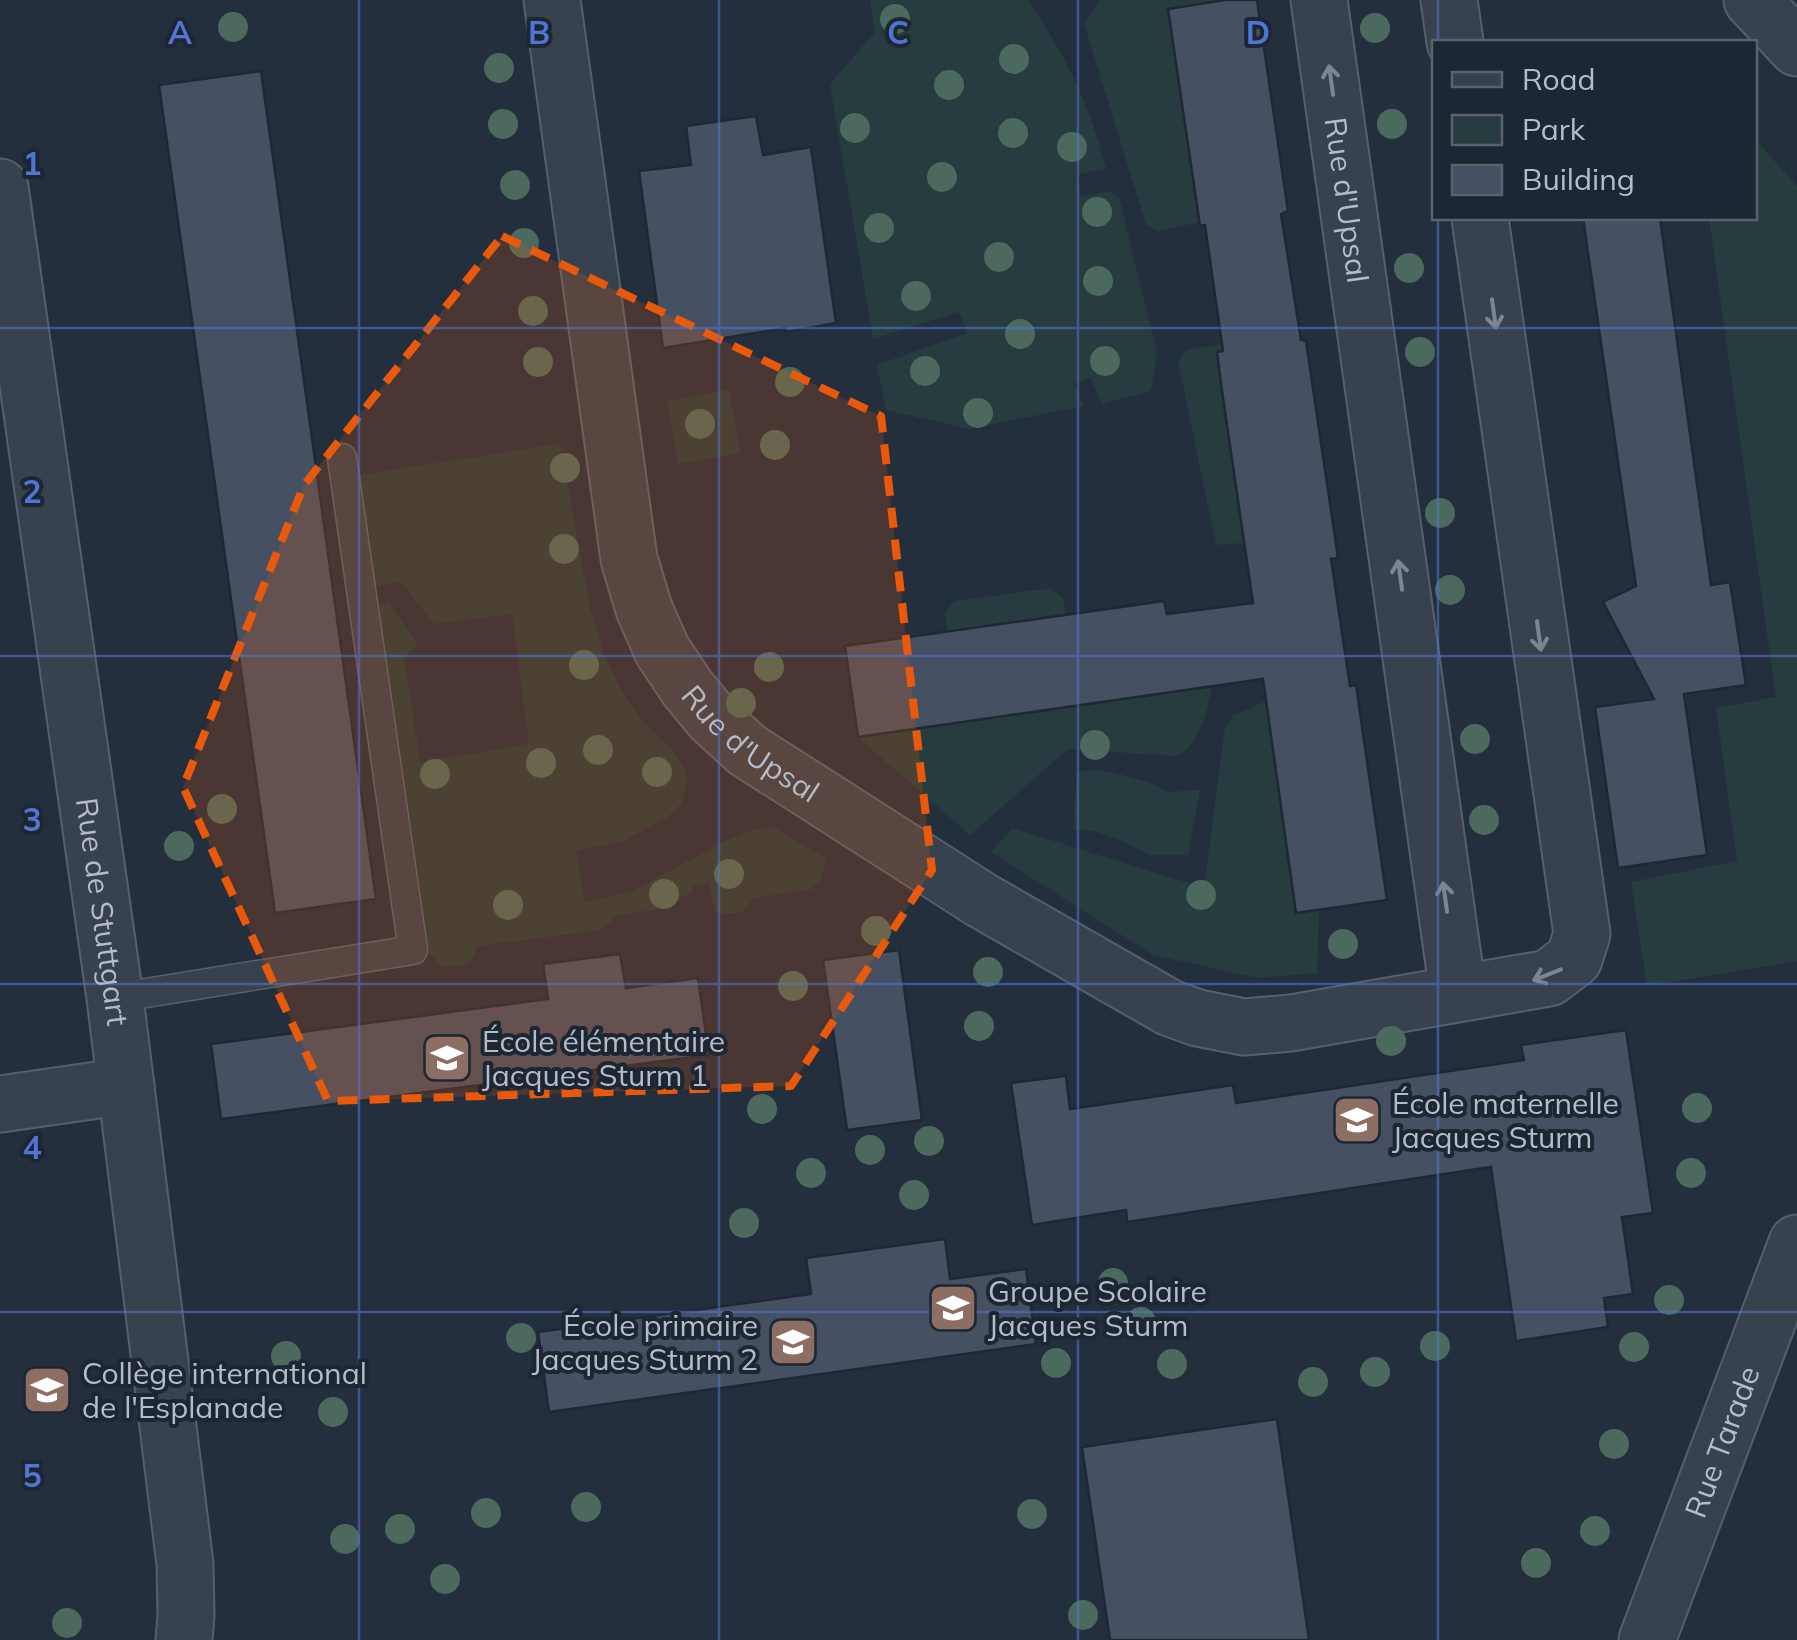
<svg xmlns="http://www.w3.org/2000/svg" width="1797" height="1640" viewBox="0 0 1797 1640" font-family="Mulish,sans-serif">
<style>
.green{fill:#263c3f}
.building{fill:#455162;stroke:#1f2835;stroke-width:2.5}
.lines{fill:none;stroke-linecap:round;stroke-linejoin:round}
.service-casing{stroke:#565f6c;stroke-width:31}
.minor-casing{stroke:#565f6c;stroke-width:59}
.service{stroke:#38414e;stroke-width:28}
.minor{stroke:#38414e;stroke-width:55}
.tree{fill:#4b6a5d}
.oneway{stroke:#7c8592}
.marked{fill:#e8590c;fill-opacity:0.2;stroke:#e8590c;stroke-width:8;stroke-dasharray:20 12;stroke-linejoin:round}
.grid{fill:none;stroke:#5274d3;stroke-width:2.5;stroke-opacity:0.55}
.labels{text-anchor:middle;dominant-baseline:central;stroke-width:8;stroke-linejoin:round;paint-order:stroke}
.street-label{font-size:30px;fill:#b4bcc9;stroke:#1d2633}
.poi-label{font-size:30px;fill:#b4bcc9;stroke:#1d2633;text-anchor:start}
.grid-label{font-size:32px;text-anchor:middle;font-weight:bold;fill:#5274d3;stroke:#1d2633;stroke-width:8;stroke-linejoin:round;paint-order:stroke}
</style>
<rect width="100%" height="100%" fill="#242f3e"/>
<path class="green" d="M870,0h158c35,51 64,108 78,169l-29,5 4,23 29,-6 9,6 38,156 -6,38 -49,13 -11,-26 -17,5 10,23 -115,23 -83,-19 -9,-45 90,-32 -8,-21 -86,27 -43,-255 45,-52z
M1100,0h125l-57,9 32,213 -42,9 -12,-7 -62,-200z
M1755,139l42,47v775l-150,25 -16,-104 106,-21 -21,-153 60,-11 -67,-479h45z
M1222,344l1,7 -5,1 26,191 -28,2 -38,-184 9,-11z
M729,390l11,63 -62,11 -11,-63z
M560,444l30,164 14,46 18,38 22,31 29,27 12,19 2,16 -6,19 -13,13 -47,25 -45,8 9,52 46,-10 95,-51 29,-12 19,-1 52,30 -5,21 -9,10 -58,9 -11,14 -20,2 -8,-3 -6,-28 -16,3 -2,8 -19,6 -5,8 -50,7 -16,15 -123,16 -8,18 -28,3 -14,-15 -53,-347 14,-2 29,42 -14,12 16,105 109,-18 -17,-130 -78,10 -33,-42 -29,4 -18,-110z
M1051,588l12,10 3,18 -118,16 -3,-19 9,-12z
M1216,672c-8,27 -12,72 -40,84l-108,-7 -98,86 -112,-98 319,-46z
M1266,701l53,208 -2,64 -60,5 -104,-23 -162,-103 21,-24 192,60 21,-161 8,-11z
M1095,770l17,2 42,12 14,8 32,-2 -12,65h-38l-40,-19 -17,-5 -20,-2 4,-57z"/>
<path class="building" d="M1225,0h32l31,211 -7,3 20,126 5,1 32,217 -7,1 19,127 6,-1 31,215 -91,13 -33,-234 -405,58 -13,-91 319,-45 3,13 86,-11 -32,-219 -4,-32 6,-1 -18,-126 -5,1 -32,-217z
M261,71l115,828 -101,14 -116,-828z
M756,116l7,39 48,-8 25,176 -50,9v-4l-123,20 -24,-177 52,-6 -5,-39z
M1583,218h77l51,367 19,-3 16,103 -62,9 23,161 -89,13 -23,-161 59,-8 -51,-97 33,-16z
M899,950l23,170 -75,10 -24,-170z
M620,954l6,34 72,-10 11,77 -488,64 -10,-75 337,-45 -5,-35z
M1626,1030l27,183 -31,4 11,77 -29,4 4,29 -92,14 -25,-174 -364,55 -1,-12 -94,15 -21,-142 55,-7 4,33 163,-24 3,18 288,-43 -3,-15z
M945,1239l5,40 76,-10 10,75 -487,68 -11,-80 273,-38 -5,-36z
M1277,1419l32,221h-199l-28,-193z"/>
<g class="lines">
<g class="service-casing">
<path id="service" d="M115,998l298,-48 -71,-492"/>
</g>
<g class="minor-casing">
<g id="minor">
<path id="s1" d="M552,0l77,559 15,50 18,41 26,39 24,29 35,32 236,151 187,107 28,10 46,9 47,-4 258,-45 25,-19 8,-25 -102,-716"/>
<path id="s2" d="M1319,0l139,993"/>
<path d="M1449,0l6,42"/>
<path d="M1752,0l45,48"/>
<path id="s3" d="M0,187l115,811 70,566 1,51 -2,25"/>
<path d="M0,1104l126,-18"/>
<path id="s4" d="M1647,1640l150,-397"/>
</g>
</g>
<use href="#service" class="service"/>
<use href="#minor" class="minor"/>
</g>
<g class="tree">
<circle cx="895" cy="19" r="15"/>
<circle cx="233" cy="27" r="15"/>
<circle cx="1375" cy="28" r="15"/>
<circle cx="1014" cy="59" r="15"/>
<circle cx="499" cy="68" r="15"/>
<circle cx="949" cy="85" r="15"/>
<circle cx="503" cy="124" r="15"/>
<circle cx="1392" cy="124" r="15"/>
<circle cx="855" cy="128" r="15"/>
<circle cx="1013" cy="133" r="15"/>
<circle cx="1072" cy="147" r="15"/>
<circle cx="942" cy="177" r="15"/>
<circle cx="515" cy="185" r="15"/>
<circle cx="1097" cy="212" r="15"/>
<circle cx="879" cy="228" r="15"/>
<circle cx="524" cy="243" r="15"/>
<circle cx="999" cy="257" r="15"/>
<circle cx="1409" cy="268" r="15"/>
<circle cx="1098" cy="281" r="15"/>
<circle cx="916" cy="296" r="15"/>
<circle cx="533" cy="311" r="15"/>
<circle cx="1020" cy="334" r="15"/>
<circle cx="1420" cy="352" r="15"/>
<circle cx="1105" cy="361" r="15"/>
<circle cx="538" cy="362" r="15"/>
<circle cx="925" cy="371" r="15"/>
<circle cx="790" cy="382" r="15"/>
<circle cx="978" cy="413" r="15"/>
<circle cx="700" cy="424" r="15"/>
<circle cx="775" cy="445" r="15"/>
<circle cx="565" cy="468" r="15"/>
<circle cx="1440" cy="513" r="15"/>
<circle cx="564" cy="549" r="15"/>
<circle cx="1450" cy="590" r="15"/>
<circle cx="584" cy="665" r="15"/>
<circle cx="769" cy="667" r="15"/>
<circle cx="741" cy="703" r="15"/>
<circle cx="1475" cy="739" r="15"/>
<circle cx="1095" cy="745" r="15"/>
<circle cx="598" cy="750" r="15"/>
<circle cx="541" cy="763" r="15"/>
<circle cx="657" cy="772" r="15"/>
<circle cx="435" cy="774" r="15"/>
<circle cx="222" cy="809" r="15"/>
<circle cx="1484" cy="820" r="15"/>
<circle cx="179" cy="846" r="15"/>
<circle cx="729" cy="874" r="15"/>
<circle cx="664" cy="894" r="15"/>
<circle cx="1201" cy="895" r="15"/>
<circle cx="508" cy="905" r="15"/>
<circle cx="876" cy="931" r="15"/>
<circle cx="1343" cy="944" r="15"/>
<circle cx="988" cy="972" r="15"/>
<circle cx="793" cy="986" r="15"/>
<circle cx="979" cy="1026" r="15"/>
<circle cx="1391" cy="1041" r="15"/>
<circle cx="1697" cy="1108" r="15"/>
<circle cx="762" cy="1109" r="15"/>
<circle cx="929" cy="1141" r="15"/>
<circle cx="870" cy="1150" r="15"/>
<circle cx="811" cy="1173" r="15"/>
<circle cx="1691" cy="1173" r="15"/>
<circle cx="914" cy="1195" r="15"/>
<circle cx="744" cy="1223" r="15"/>
<circle cx="1113" cy="1283" r="15"/>
<circle cx="1669" cy="1300" r="15"/>
<circle cx="1141" cy="1322" r="15"/>
<circle cx="521" cy="1338" r="15"/>
<circle cx="1435" cy="1346" r="15"/>
<circle cx="1634" cy="1347" r="15"/>
<circle cx="286" cy="1356" r="15"/>
<circle cx="1056" cy="1363" r="15"/>
<circle cx="1172" cy="1364" r="15"/>
<circle cx="1375" cy="1372" r="15"/>
<circle cx="1313" cy="1382" r="15"/>
<circle cx="333" cy="1412" r="15"/>
<circle cx="1614" cy="1444" r="15"/>
<circle cx="586" cy="1507" r="15"/>
<circle cx="486" cy="1513" r="15"/>
<circle cx="1032" cy="1514" r="15"/>
<circle cx="400" cy="1529" r="15"/>
<circle cx="1595" cy="1531" r="15"/>
<circle cx="345" cy="1539" r="15"/>
<circle cx="1536" cy="1563" r="15"/>
<circle cx="445" cy="1579" r="15"/>
<circle cx="1083" cy="1615" r="15"/>
<circle cx="67" cy="1623" r="15"/>
</g>
<defs><path id="oneway-shaft" d="M-6 0H5M1.5-3L5.5 0L1.5 3" fill="none" stroke-width="1.6" stroke-linecap="round" stroke-linejoin="round" transform="scale(2.5)"/></defs>
<g class="oneway">
<use href="#oneway-shaft" transform="translate(1331 80) rotate(-98)"/>
<use href="#oneway-shaft" transform="translate(1494 314) rotate(82)"/>
<use href="#oneway-shaft" transform="translate(1400 575) rotate(-98)"/>
<use href="#oneway-shaft" transform="translate(1539 636) rotate(82)"/>
<use href="#oneway-shaft" transform="translate(1445 897) rotate(-98)"/>
<use href="#oneway-shaft" transform="translate(1547 975) rotate(158)"/>
</g>
<path class="marked" d="M502,236l379,180 51,454 -141,216 -463,15 -145,-314 121,-302z"/>
<path class="grid" d="M359,0v1640M719,0v1640M1078,0v1640M1438,0v42M1438,218v1422M0,328h1797M0,656h1797M0,984h1797M0,1312h1797"/>
<defs>
<g id="school-square" transform="scale(2.5)"><rect x="-9" y="-9" width="18" height="18" rx="4" fill="#8d6e63" stroke="#1d2633"/><path d="M0-5L7-2L0 1L-7-2ZM-4 1L0 2.5L4 1V4Q0 6-4 4Z" fill="#fff"/></g>
</defs>
<g fill-rule="evenodd">
<use href="#school-square" x="447" y="1058"/>
<use href="#school-square" x="1357" y="1120"/>
<use href="#school-square" x="953" y="1308"/>
<use href="#school-square" x="793" y="1342"/>
<use href="#school-square" x="47" y="1390"/>
</g>
<g class="labels">
<g class="street-label">
<text stroke="none"><textPath href="#s2" startOffset="202">Rue d'Upsal</textPath></text>
<text stroke="none"><textPath href="#s1" startOffset="792">Rue d'Upsal</textPath></text>
<text stroke="none"><textPath href="#s3" startOffset="732">Rue de Stuttgart</textPath></text>
<text stroke="none"><textPath href="#s4" startOffset="212">Rue Tarade</textPath></text>
</g>
<g class="poi-label">
<text x="482" y="1041">École élémentaire<tspan x="482" dy="34">Jacques Sturm 1</tspan></text>
<text x="1392" y="1103">École maternelle<tspan x="1392" dy="34">Jacques Sturm</tspan></text>
<text x="988" y="1291">Groupe Scolaire<tspan x="988" dy="34">Jacques Sturm</tspan></text>
<text x="758" y="1325" text-anchor="end">École primaire<tspan x="758" dy="34">Jacques Sturm 2</tspan></text>
<text x="82" y="1373">Collège international<tspan x="82" dy="34">de l'Esplanade</tspan></text>
</g>
</g>
<g class="grid-label">
<text x="180" y="44">A</text>
<text x="539" y="44">B</text>
<text x="898" y="44">C</text>
<text x="1258" y="44">D</text>
<text x="32" y="175">1</text>
<text x="32" y="503">2</text>
<text x="32" y="831">3</text>
<text x="32" y="1159">4</text>
<text x="32" y="1487">5</text>
</g>
<rect x="1432" y="40" width="325" height="180" fill="#1d2633" stroke="#59626f" stroke-width="2.5"/>
<rect x="1452" y="72" width="50" height="15" fill="#38414e" stroke="#59626f" stroke-width="2.5"/>
<text x="1522" y="90" font-size="30" fill="#b4bcc9">Road</text>
<rect x="1452" y="115" width="50" height="30" fill="#263c3f" stroke="#59626f" stroke-width="2.5"/>
<text x="1522" y="140" font-size="30" fill="#b4bcc9">Park</text>
<rect x="1452" y="165" width="50" height="30" fill="#455162" stroke="#59626f" stroke-width="2.5"/>
<text x="1522" y="190" font-size="30" fill="#b4bcc9">Building</text>
</svg>
